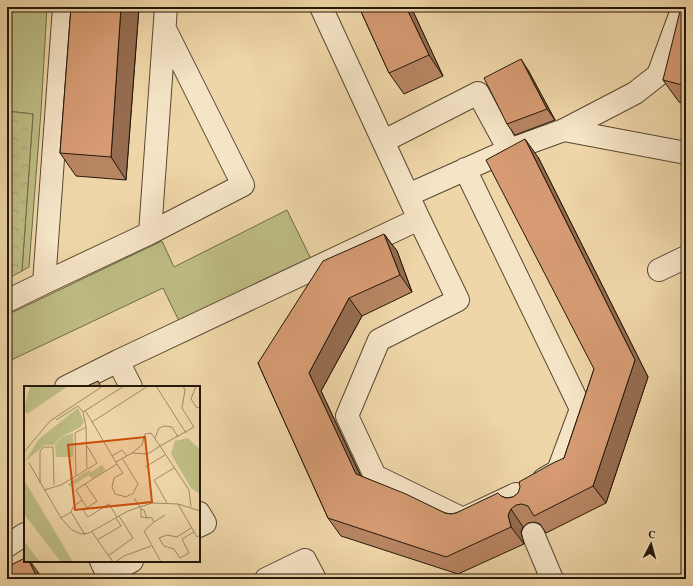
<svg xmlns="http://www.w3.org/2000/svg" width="693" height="586" viewBox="0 0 693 586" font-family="Vollkorn,serif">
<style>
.grass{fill:#bebd84;stroke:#716a47}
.park{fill:url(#park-crowns);stroke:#716a47}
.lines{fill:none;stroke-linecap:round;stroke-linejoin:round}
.minor-casing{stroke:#574832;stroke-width:24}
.minor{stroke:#f5e4c6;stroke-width:22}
.wall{fill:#b88563;stroke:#24180a}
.shaded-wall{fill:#966c50;stroke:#24180a}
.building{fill:#d69b73;stroke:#24180a}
.inset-road{fill:none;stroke:#9e8a69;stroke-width:1}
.view{fill:#cb4f0c;fill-opacity:0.15;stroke:#cb4f0c;stroke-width:2}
.inset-edge{fill:none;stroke:#24180a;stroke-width:2}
</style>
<defs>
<pattern id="park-crowns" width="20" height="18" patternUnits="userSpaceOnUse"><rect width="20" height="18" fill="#bebd84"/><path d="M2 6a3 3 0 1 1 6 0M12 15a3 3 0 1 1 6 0" fill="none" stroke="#a3a271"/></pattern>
</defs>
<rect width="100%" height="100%" fill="#efd6a8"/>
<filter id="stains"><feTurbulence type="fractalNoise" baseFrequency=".005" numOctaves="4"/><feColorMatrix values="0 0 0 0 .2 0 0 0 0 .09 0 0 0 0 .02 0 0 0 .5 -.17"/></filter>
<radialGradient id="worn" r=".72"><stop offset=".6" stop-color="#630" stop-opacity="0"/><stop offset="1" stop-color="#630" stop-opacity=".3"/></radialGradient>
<path class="grass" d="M7,7h40l-6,104 -12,156 -7,4 11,-157 -26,-3z
M287,210l25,51 -132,62 -17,-35 -156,74v-47l155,-74 12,26z"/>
<path class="park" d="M7,111l26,3 -11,157 -15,8z"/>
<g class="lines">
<g class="minor-casing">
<path id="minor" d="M564,130l71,-37 23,-18 25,-68
M384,141l94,-48 31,57
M465,169l116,240 -23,62 -14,8
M408,195l101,-45 55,-20 122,23
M419,219l39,81 -79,40 -32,76 28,60 88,43 53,-25
M150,233l93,-48 -78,-156
M659,270l27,-13
M44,283l106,-50 16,-226
M7,301l37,-18 20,-276
M66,387l52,-26
M131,387l-13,-26 301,-142 -98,-212
M199,513l6,10 -6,3
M533,534l19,45
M7,546l18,-12
M101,561l6,13 25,-13
M266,579l39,-19 10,19"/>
</g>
<use href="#minor" class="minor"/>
</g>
<path class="wall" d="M71,7h68l-13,173 -50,-4 -16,-23z
M359,7h52l32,69 -39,18 -15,-21z
M686,7v97l-7,-2 -16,-22z
M528,70l27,50 -40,15 -8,-11z
M538,157l110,220 -42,126 -60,30 -6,-9 -6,-2 -6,1 -5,4 -2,5 3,12 -66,30 -117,-38 -13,-18 -70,-155 126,-129 13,17 15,41 -50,24 -41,75 40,85 84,37 6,1 5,-1 45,-17 5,2 7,-1 51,-39 30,-89z"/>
<path class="shaded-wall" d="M121,7h18l-13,173 -15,-23z
M406,7h5l32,69 -14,-21z
M521,59l7,11 27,50 -8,-11z
M525,139l13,18 110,220 -42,126 -13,-17 42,-126z
M384,234l13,17 15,41 -12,-17z
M349,298l13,18 -41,75 47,101 -12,-18 -47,-101z
M511,509l12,18 -2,5 3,12 -13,-17 -3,-12z
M29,561h1l13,18h-5z"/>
<path class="building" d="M71,7h50l-10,150 -51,-4z
M359,7h47l23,48 -40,18z
M681,7h5v79l-23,-6z
M521,59l26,50 -40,15 -23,-46z
M525,139l110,221 -42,126 -59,30 -6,-10 -6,-2 -6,1 -5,4 -3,6 3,12 -65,30 -118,-39 -70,-155 65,-102 61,-27 16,41 -51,23 -40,75 47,101 50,20 39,19 6,1 5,-1 42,-20 3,3 5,2 7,-1 5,-4 2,-6 -1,-5 34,-19 11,-5 30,-89 -108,-209z
M98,381l3,6h-16z
M25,558v3h4l9,18h-31v-12z"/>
<g transform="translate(24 386)">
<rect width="176" height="176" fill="#efd6a8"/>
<path d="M49,47l1,41v1l-1,-18h-17l-1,-12 7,-8zM164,52l12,12v44l-9,-6 -20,-34 4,-13zM78,79l4,5 -14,9 -3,-4 -19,12 -2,-3 21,-14 2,2z" fill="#bebd84"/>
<path d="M6,0h38l-41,28 -3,-5zM54,22l6,14 -3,5 -20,10 -7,8h-9l-20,16 14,-22zM0,94l15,25 34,57h-12l-37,-48zM0,155l16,21h-16z" fill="#bebd84"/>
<path class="inset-road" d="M132,0l30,47M159,0l2,4 -3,18 12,19 -34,19 29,44 2,17M172,0l-5,13 6,9 3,-1M61,24l32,54 -32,20 12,17 -10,7 -5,-8 -9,7 -2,5 -10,6 11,12 9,4 8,-1 39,-22 24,-8 26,1 22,7M32,34l22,-14 5,6M68,36l56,-36M131,52l4,-10 5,-2 8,1 6,10M63,60l10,17 -9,6M0,66l26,-31 53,-35M88,70l10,-6 5,6M98,72l16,26 -6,11M92,76l16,-9 16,1 12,-8 -9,-13 -6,1 -3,11 -10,8M5,77l32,55M93,78l6,9 -9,5 -2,9 3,7 11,3 5,-3M121,81l20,-12M53,90l10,-7 -1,-42M16,97v-32l4,-4h9l1,38M20,104l17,-5 15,-9 -1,-43 11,-6 -3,-15 41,-26M110,112l7,11v8l11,1 2,4 -10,9 17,31M58,114l-6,-10 9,-6M143,117l-13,-23 20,-12M154,118l19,33 3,-2M63,122l-4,2 5,7 21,-13 8,13M117,123l3,1 3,9M47,126l14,23M130,136l11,-7M167,142l-14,9 -10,-2 -8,3 5,8 10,3 6,9 9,-5 -7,-14 12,-7M68,146l21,30M73,154l24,-14 -5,-8M84,170l25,-18 -14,-22M91,176l9,-6 27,-10"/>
<path class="view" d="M121,51l7,65 -77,8 -7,-65z"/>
<rect width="176" height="176" class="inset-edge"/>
</g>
<rect width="693" height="586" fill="none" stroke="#efd6a8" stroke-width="24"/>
<rect x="8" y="8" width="677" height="570" fill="none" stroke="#24180a" stroke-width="2"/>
<rect x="12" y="12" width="669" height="562" fill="none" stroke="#24180a"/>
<g transform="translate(651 544) rotate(6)" stroke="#f5e4c6" stroke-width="3" paint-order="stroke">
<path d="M0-3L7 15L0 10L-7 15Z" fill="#24180a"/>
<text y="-6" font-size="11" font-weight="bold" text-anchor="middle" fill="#24180a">С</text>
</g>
<rect width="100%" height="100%" filter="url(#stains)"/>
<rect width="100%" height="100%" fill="url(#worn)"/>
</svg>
